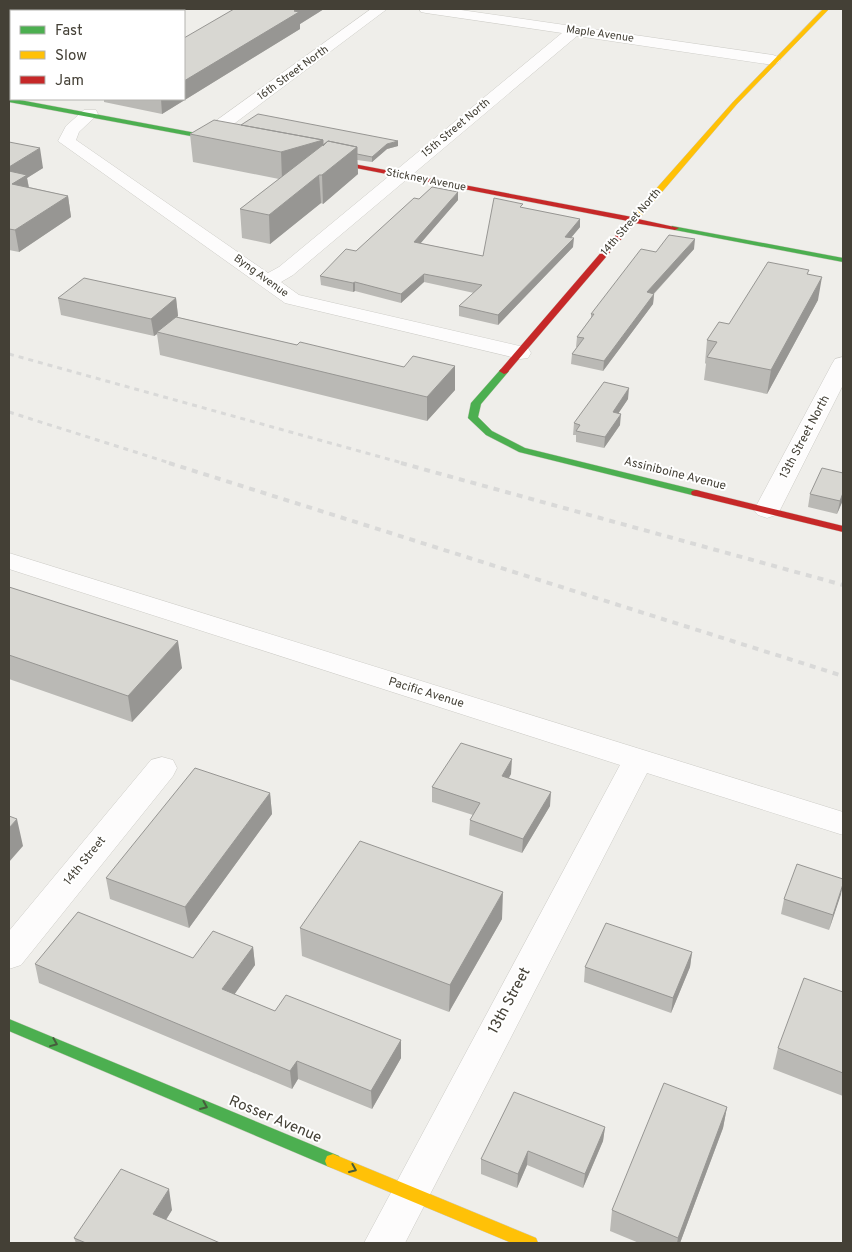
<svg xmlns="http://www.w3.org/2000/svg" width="852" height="1252" viewBox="0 0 852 1252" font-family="Overpass,sans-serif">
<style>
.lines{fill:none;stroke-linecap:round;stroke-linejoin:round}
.street-casing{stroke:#cdccc7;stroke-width:1}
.fast-casing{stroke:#cecbc1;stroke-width:1}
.slow-casing{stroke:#cecbc1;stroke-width:1}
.jam-casing{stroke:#cecbc1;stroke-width:1}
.street{fill:#fdfcfc;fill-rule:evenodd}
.fast{fill:#4caf50;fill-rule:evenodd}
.slow{fill:#ffc107;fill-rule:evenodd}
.jam{fill:#c62828;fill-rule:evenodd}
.rail-far1{stroke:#d9d9d8;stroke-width:3;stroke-dasharray:5 5;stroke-linecap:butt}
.rail{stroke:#d9d9d8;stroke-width:4;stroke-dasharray:6 6;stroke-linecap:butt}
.wall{fill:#bab9b5}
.shaded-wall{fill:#979693}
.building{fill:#d8d7d2;stroke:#979693}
.oneway{stroke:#465c3c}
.labels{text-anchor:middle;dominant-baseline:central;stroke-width:4;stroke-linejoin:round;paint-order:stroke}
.far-street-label{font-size:11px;fill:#444036;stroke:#fff}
.street-label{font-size:12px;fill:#444036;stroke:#fff}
.near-street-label{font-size:15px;fill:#444036;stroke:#fff}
</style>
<rect width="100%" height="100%" fill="#efeeea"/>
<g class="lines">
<g class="street-casing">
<path id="street" d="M151,9h17l-1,2h-17z
M371,9h16l-176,132h-12l-3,-4 3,-4z
M419,9h35l319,46 5,2 3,3 -3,3 -5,2 -196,-29 -284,239 -12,7 18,13 229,53 3,5 -3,5 -8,1 -235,-56 -227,-162 8,-15 18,-16h12l2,4 -19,18 -3,8 192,133 11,-6 283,-234 -136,-20 -5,-1z
M11,88v11h2l-4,1v-11z
M843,357v28l-63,125 -4,5 -9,3 -9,-3 -4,-5 78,-146 3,-5z
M9,553l834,259v23l-196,-62 -242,470h-41l256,-478 -611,-196z
M162,757l11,3 4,8 -4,8 -152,189 -12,4v-38l142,-171z"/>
</g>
<g class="fast-casing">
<path id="fast" d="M9,9h6l-6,4z
M31,9h7l-3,2h-7z
M9,98l219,41 4,2 -4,2 -219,-41z
M672,226l171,32v4l-168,-32 -4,-2z
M504,368l5,3 -28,33 -3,13 14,14 33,17 175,43 1,2 -5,3 -177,-44 -33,-17 -18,-17 3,-15 30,-34z
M9,1019l330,137 2,5 -2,5 -6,2 -6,-2 -318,-135z"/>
</g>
<g class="slow-casing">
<path id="slow" d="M823,9h6l-92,95 -99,116h-6v-4l101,-114z
M333,1154l203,84 2,5h-26l-185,-77 -2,-5 2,-5z"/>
</g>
<g class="jam-casing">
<path id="jam" d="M317,157l315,60 3,-1 3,3 41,9 -4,2 -40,-7 -128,150 -3,1 -5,-3 2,-2 127,-148 -308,-60h-3z
M696,490l147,36v6l-151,-37 -1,-2 1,-2z"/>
</g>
<use href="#street" class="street"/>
<use href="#fast" class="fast"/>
<use href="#slow" class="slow"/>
<use href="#jam" class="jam"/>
<path class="rail-far1" d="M9,354l397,110
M9,412l164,52"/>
<path class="rail" d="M169,463l674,213
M401,463l442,122"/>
</g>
<path class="wall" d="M324,9l-24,15v5l-138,85 -58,-12v-3h80v-61z
M241,125l157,21 -11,3 -15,13 -15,-2 1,14 -35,30 -2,-1 -51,41 -28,-6 -2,-29 39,-30 -86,-17 -3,-28z
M9,142l34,26 -16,10 2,9 39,9 3,21 -52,35 -10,-2z
M419,199l39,1 -38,43 63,13 40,-48 57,11v8l-9,11 2,9 -75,78 -39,-9v-10l15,-13 -50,-11 -23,21 -46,-12 -2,1 -32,-7 -1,-9 36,-25z
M694,249l-40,45 -1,10 -50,67 -32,-7 1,-10 5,-7h-1l1,-10 14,-19v-4l65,-62z
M808,275l10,25 -51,94 -63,-14 2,-16 -1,-1 2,-23 22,-16z
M58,298h118l2,18 -1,1 120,28 107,22 51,-1v24l-28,31 -267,-66 -3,-21 -3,2 -93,-21z
M628,399l-10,14 2,12 -16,23 -28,-6v-7h-3l1,-12z
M810,494l33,6 -6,14 -29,-7z
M9,587l173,81 -50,54 -123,-43z
M511,774l-2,4 41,28 -28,47 -53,-18 1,-15 3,-5 -41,-13v-15z
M270,793l2,21 -83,114 -79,-29 -4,-21z
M841,894l-12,36 -48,-16 3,-15z
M502,919l-53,93 -147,-56 -2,-28z
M253,947l2,18 -21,29 41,17 126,29v18l-29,51 -74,-30 -6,10 -253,-106 -4,-19 158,-6z
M692,952l-2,15 -19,46 -87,-31 1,-15z
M843,992v104l-70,-27 5,-21z
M727,1107l-4,21 -43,115h-41l-29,-12 2,-21z
M605,1127l-2,14 -20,47 -56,-23 -10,23 -36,-14v-15z
M172,1210l-6,10 54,23h-144l-2,-5z"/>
<path class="shaded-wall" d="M297,9h27l-24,15v5l-138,85 -1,-15h23v-18z
M323,140l1,28 -42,12 -1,-28z
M398,141v5l-11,3 -15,13v-5l15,-13z
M357,147l1,27 -35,30 -1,-29z
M40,148l3,20 -16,10 3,17 -21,-5v-23z
M319,175l2,28 -51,41 -1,-29z
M458,192v8l-44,51v-9z
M68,196l3,21 -52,35 -4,-22z
M580,219v8l-16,19 1,-9z
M574,238l-1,9 -75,78v-10z
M695,239l-1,10 -48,53 1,-10z
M424,274v8l-23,21v-9z
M822,277l-4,23 -51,94 4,-24z
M355,282v9l-2,1v-9z
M654,294l-1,10 -50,67 1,-10z
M176,298l2,18 -20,16h-1v2l-3,2 -3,-17z
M455,366v24l-28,31v-24z
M629,388l-1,11 -16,24 1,-11z
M621,414l-1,11 -16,23 1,-11z
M843,493v7l-6,14 3,-13z
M178,641l4,27 -50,54 -4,-26z
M512,759l-1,15 -10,16 1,-14z
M551,792l-1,14 -28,47 1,-14z
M270,793l2,21 -83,114 -4,-21z
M17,819l6,27 -14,16v-34z
M843,884l-2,10 -12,36 4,-15z
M503,892l-1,27 -53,93 1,-27z
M253,947l2,18 -30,43 -3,-19z
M692,952l-2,15 -19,46 2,-15z
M401,1040v18l-29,51 -1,-18z
M297,1061l1,18 -6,10 -2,-18z
M727,1107l-4,21 -43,115h-3l1,-5z
M605,1127l-2,14 -20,47 2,-14z
M528,1151l-1,14 -10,23 1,-14z
M169,1189l3,21 -15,24 -4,-20z"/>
<path class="building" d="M234,9h63l-3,2 5,1 -115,69v-43z
M258,114l140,27 -11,3 -15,13 -15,-3v-7l-29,-6 -5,5v-6l-82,-15z
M214,120l109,20 -42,12 -91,-18z
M328,141l29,6 -35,28h-3l-50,40 -29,-6z
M9,142l31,6 -31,19z
M9,171l18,4 -15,9 56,12 -53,34 -6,-1z
M432,187l26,5 -44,50 69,14 11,-58 29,6 -3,3 60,12 -15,18 9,1 -76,77 -39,-9 23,-21 -58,-11 -23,20 -46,-12 -2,1 -33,-7 26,-27 10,2 58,-53 5,1z
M669,235l26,4 -48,53 7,2 -50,67 -32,-7 12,-16 -7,-1 17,-23h-3l50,-65 15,3z
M768,262l41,8 -2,4 15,3 -51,93 -64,-13 10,-15 -10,-2 12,-18 10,2z
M84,278l92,20 -25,21 -93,-21z
M176,317l121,28 3,-3 104,25 9,-11 42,10 -28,31 -270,-65z
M604,382l25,6 -16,24 8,2 -16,23 -29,-6 4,-6 -6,-2z
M822,468l21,5v20l-3,8 -30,-7z
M9,587l169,54 -50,55 -119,-41z
M461,743l51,16 -10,17 49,16 -28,47 -53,-19 10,-17 -48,-16z
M195,768l75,25 -85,114 -79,-29z
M9,816l8,3 -8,9z
M360,841l143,51 -53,93 -150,-57z
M797,864l46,15v5l-10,31 -49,-16z
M78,912l115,46 20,-27 40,16 -31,42 53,22 11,-16 115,45 -30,51 -74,-30 -7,10 -255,-107z
M606,923l86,29 -19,46 -88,-31z
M804,978l39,14v81l-65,-25z
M664,1083l63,24 -49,131 -66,-28z
M514,1092l91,35 -20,47 -57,-23 -10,23 -37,-15z
M121,1169l48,20 -16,25 67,29h-134l-12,-5z"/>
<defs><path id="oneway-chevron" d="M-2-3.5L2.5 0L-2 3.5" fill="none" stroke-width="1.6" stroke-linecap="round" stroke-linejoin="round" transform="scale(1.25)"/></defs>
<g class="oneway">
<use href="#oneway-chevron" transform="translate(54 1043) rotate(22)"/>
<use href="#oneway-chevron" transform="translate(204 1106) rotate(23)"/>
<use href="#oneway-chevron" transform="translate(353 1169) rotate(23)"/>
</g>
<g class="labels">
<g class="far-street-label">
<text transform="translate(600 34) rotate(8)">Maple Avenue</text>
<text transform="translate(293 73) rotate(-36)">16th Street North</text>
<text transform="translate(456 128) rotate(-40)">15th Street North</text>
<text transform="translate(426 180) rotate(11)">Stickney Avenue</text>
<text transform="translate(631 222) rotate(-49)">14th Street North</text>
<text transform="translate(261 276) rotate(36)">Byng Avenue</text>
</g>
<g class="street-label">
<text transform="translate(805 437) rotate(-62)">13th Street North</text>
<text transform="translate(675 474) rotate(14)">Assiniboine Avenue</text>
<text transform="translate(426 693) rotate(17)">Pacific Avenue</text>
<text transform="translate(85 861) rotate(-51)">14th Street</text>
</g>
<g class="near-street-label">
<text transform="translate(510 1001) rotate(-62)">13th Street</text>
<text transform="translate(275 1120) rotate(23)">Rosser Avenue</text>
</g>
</g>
<rect width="852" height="1252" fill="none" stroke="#444036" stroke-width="20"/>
<rect x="10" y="10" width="175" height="90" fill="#ffffff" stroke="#b4b3af"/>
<rect x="20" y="26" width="25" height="8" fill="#4caf50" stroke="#b4b3af"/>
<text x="55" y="35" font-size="15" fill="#444036">Fast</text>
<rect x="20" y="51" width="25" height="8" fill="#ffc107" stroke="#b4b3af"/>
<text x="55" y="60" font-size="15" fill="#444036">Slow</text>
<rect x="20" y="76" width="25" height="8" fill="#c62828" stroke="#b4b3af"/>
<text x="55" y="85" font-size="15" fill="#444036">Jam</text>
</svg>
